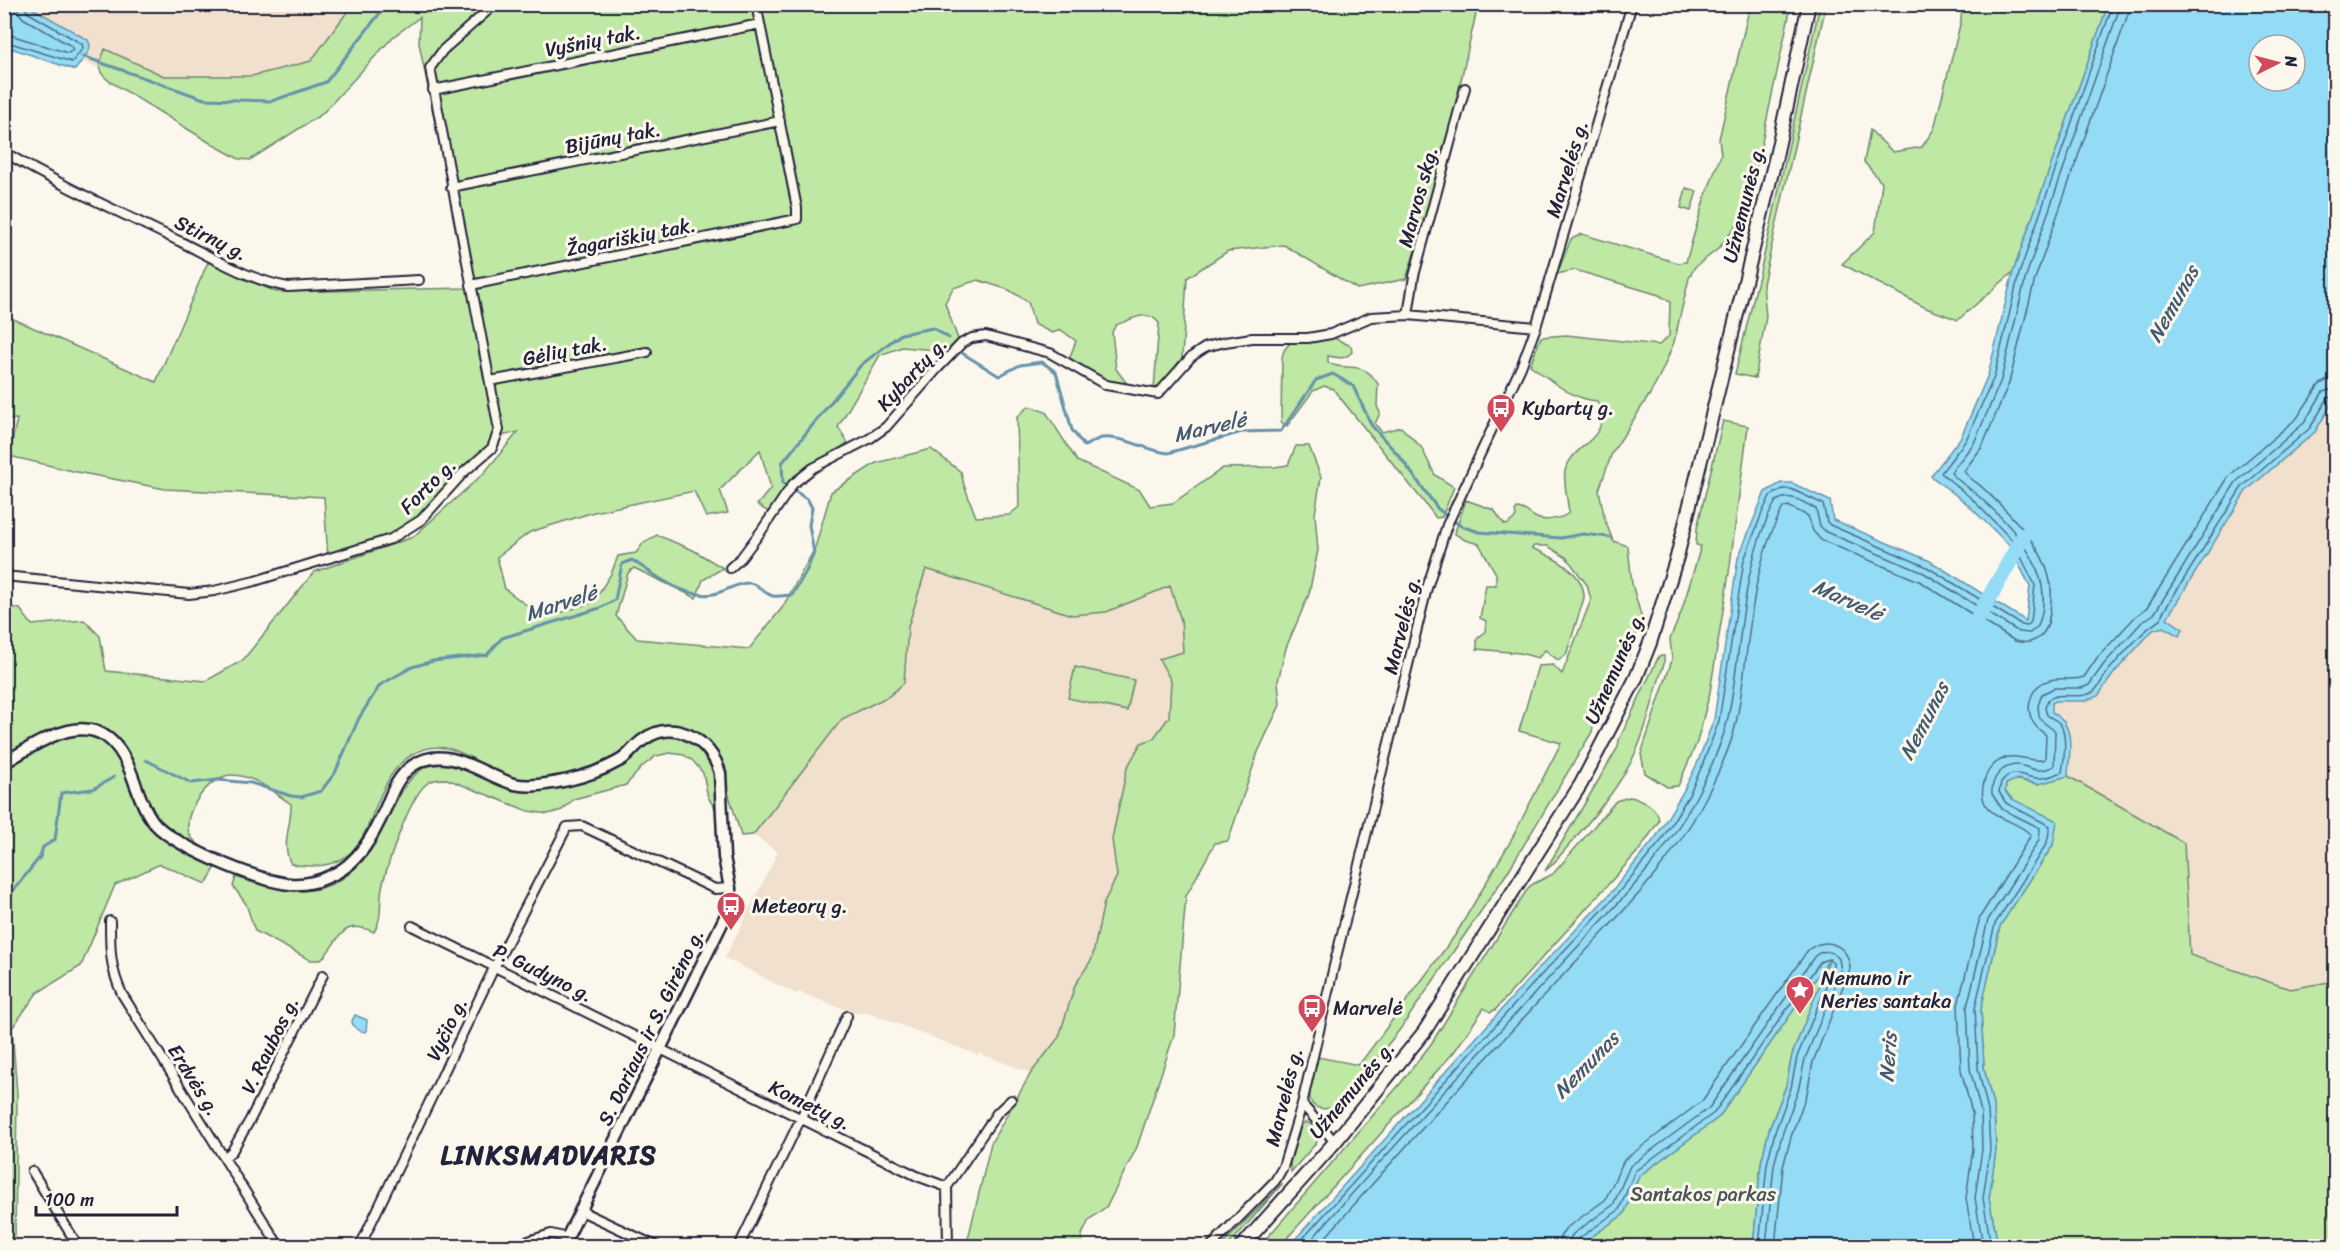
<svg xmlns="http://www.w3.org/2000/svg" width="2340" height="1251" viewBox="0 0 2340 1251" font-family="Sriracha,sans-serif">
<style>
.built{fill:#f0e0cd}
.green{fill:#bee8a4;stroke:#708570;stroke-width:1.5}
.water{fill:#94dcf5;stroke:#6692ab;stroke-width:1.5;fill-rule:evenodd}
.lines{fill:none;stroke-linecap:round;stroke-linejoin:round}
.shore{stroke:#506c85;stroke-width:1.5}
.stream{stroke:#6692ab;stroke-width:3}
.river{stroke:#94dcf5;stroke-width:16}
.street-casing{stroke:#22223b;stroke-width:12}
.secondary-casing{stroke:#22223b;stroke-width:15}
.primary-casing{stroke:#22223b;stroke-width:16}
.street{stroke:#fbf7ec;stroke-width:8}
.secondary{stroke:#fbf7ec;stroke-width:10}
.primary{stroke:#fbf7ec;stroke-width:12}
.labels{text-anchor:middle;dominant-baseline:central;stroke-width:6;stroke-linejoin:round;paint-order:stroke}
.street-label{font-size:20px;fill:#22223b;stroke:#fbf7ec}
.poi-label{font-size:20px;fill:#22223b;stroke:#fbf7ec;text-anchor:start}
.park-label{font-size:20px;fill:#495455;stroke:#fbf7ec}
.water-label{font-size:21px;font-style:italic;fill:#445a73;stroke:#fbf7ec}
.district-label{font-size:26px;font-weight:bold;letter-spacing:1.5px;fill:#22223b;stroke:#fbf7ec}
</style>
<rect width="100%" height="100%" fill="#fbf7ec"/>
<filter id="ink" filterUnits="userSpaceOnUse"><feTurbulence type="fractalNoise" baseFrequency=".0167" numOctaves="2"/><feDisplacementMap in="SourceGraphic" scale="12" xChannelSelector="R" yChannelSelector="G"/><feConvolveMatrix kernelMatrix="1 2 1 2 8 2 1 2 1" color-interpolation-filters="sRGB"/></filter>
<g filter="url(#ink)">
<path class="built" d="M337,4l10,7 -36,50 -59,15h-88l-59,-27 -6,19 -17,-7 8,-16 -2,-5 -61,-35z
M2335,398v583l-45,8 -101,-34 -5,-112 -116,-67 2,-38 -7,-21 -11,-5 -1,-4 1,-5 3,-2h30l13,-5 16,-23 39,-43 10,-3 15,9 -11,-18 79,-127 69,-59z
M926,569l146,46 69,-16 29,-13 11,34 2,33 -12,28 -2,36 -16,22 -41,100 5,37 -13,26 -12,57 -17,26 -16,52 -28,36 -52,-20 -1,2 -108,-42h-16l-55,-21 -3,2 -71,-36 53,-106 -25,-17 89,-116 47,-23 15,-13 4,-56z"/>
<path class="green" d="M353,4l1125,1 -38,168 -34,106 -49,10 -73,-44 -56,6 -41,27 -5,80 -24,30 -4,1 5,-66c-11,-15 -28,-3 -43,2l-4,7 4,37 12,16c-25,-4 -40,-12 -59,-26l7,-18 -15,-11 -9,3 -18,-9 -6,-22 -19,-12 -31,-10 -25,8 -8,15 14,39 -13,9 -44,-4 -22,8 -42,72 10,16 -50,32 -28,38 -13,-8 14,-17 -11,-38 -40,40 8,23 -22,4 -12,-26 -100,21 -64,20 -33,25 8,32 39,29 49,-16 18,-28 7,-18 18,-3 8,-11 13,-7 36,15 30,18 -20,12 -7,18 -62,-30 -6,5 -12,43 21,23 112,10 33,-41 33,-60 16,-56 45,-29 55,-14 30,23 3,13 12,32 33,-2 10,-8 -2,-90 12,-11 17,6 31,49 63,29 10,16 23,-3 50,-35 52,-1 13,-2 8,-19h13l12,31 -6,37 3,36 -9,44 -23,54 -8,33 2,24 -22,47 -30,89 -13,2 -29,53 -12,139 -37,112 -30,59 -18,14 -7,15 1,11h-116v-3l24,-100 40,-70 28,-36 16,-52 17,-26 12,-57 13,-26 -5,-37 15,-71 14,-25 12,-4 16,-22 2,-36 -12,-22 24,-7 -2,-32 -11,-34 -64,26 -34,3 -146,-46 -18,58 -4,56 -15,13 -47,23 -89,116 -12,1c-4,-16 -10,-32 -14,-48 -2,-9 -2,-19 -5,-27 -10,-26 -46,-42 -72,-32 -14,5 -28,26 -43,34 -20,10 -57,18 -79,18 -39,-1 -71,-49 -111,-29 -59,28 -29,130 -126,112 -11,-20 1,-39 0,-60 -18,-12 -38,-30 -61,-29 -22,2 -52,42 -39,62 7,10 21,14 32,18l-17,29 -46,-20 -45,21 -34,81 -44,27 -25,35 5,66 -2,144h-10v-632l15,3 12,16 52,-5 16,16 6,35 100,10 37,-21 71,-88 99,-35 71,-64 34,-41 -20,5 -90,92 -80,31 -4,-63 -159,-8 -88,-17 -68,-16 8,-37 -12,1 -1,-94 5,-9 147,65 52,-120 68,30 192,-4 -49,-245 1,-26 -27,20 -71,77 -72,46 -11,-1 -27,-15 -103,-63c-15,-12 -9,-16 -4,-32l59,27h88l59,-15z
M1820,4l6,1 -63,279 3,33 -11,61 -20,-4 32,-131z
M1750,5h36l4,6 -43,201 -29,37 -23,18 -6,11 -15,64 -11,27 -13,25 -38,59 -13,37 6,30 8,21 15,5 4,38 10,35 -14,38 -14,17 -18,39 -4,19 -85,141 -106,155 -62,78c-44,13 -27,-25 -21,-49l41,8 97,-131 53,-90 52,-101 -42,-12 19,-65 15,-1 9,9 29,-74 -4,-15 -20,-27 -19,-12h-14l-2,2c21,9 53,24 52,50l-18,57 -8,5 -13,-10 -7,8 -18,-5 -43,-4v-10l8,-7 1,-11 -6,-3 6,-33h10v-11l-17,-30 -14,-4 -10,-6 1,-5 10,-29 28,10 10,14 3,1 9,-8 -1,-6 2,-3c11,1 15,10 23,11 9,2 22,-1 29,-6 -1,-10 -6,-34 -4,-42 9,-31 49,-29 32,-70 -27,-2 -46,-21 -67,-36l11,-28 25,-2 93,10 10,-9 1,-34 -11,-7 -84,-25 -18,4 14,-35 11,-5 96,29 8,-1 18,-62 17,-45 -2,-16z
M1962,5h146l-95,267 -55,48 -32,-12 -84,-44 33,-32 7,-49 -18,-21 6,-32 23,22 29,-5 12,-18 27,-108z
M1686,188l11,3 -6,20 -10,-3z
M1332,337l19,9 1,6c-8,8 -13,6 -24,4v6c11,9 29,1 41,11 3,3 7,8 9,11l-1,22 3,7 -5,11 7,8 19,-5 20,20 14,28 19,12 -12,30 -6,1 -5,-7 -98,-122 -9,-3 -11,5 -26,35 -6,-4 1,-65 2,-7 6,-7z
M1723,421l25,5 -19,147 -19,119 -13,50 -19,44 -11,1 -22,-14 -4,-19 31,-94 -2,-21 11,-26 20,-67 -5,-1 1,-17z
M1659,656h5v8c-10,28 -15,58 -27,85 -17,42 -57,82 -85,116l-7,6 73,-124 1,-7z
M1075,667l59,13 -7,31 -59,-13z
M670,735c47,6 46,39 47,77l-9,-15 -5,-24 -10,-12 -9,-6 -14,-2 -14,3 -13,10 -17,19 -52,14 -12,11 -14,4 -20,-3 -81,-32c-8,0 -15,0 -22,6 -16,15 -36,75 -42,98 -5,17 1,34 -9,49 -34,-15 -34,9 -53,28h-11l-55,-29 -9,-27 -13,-18 3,-9c52,19 98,25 134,-26 9,-14 15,-30 23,-44 9,-15 16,-31 31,-39 27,-12 70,8 97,16 6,2 15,5 22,5 17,-1 60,-11 74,-20 20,-13 28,-28 53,-34z
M2068,776l116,67 6,112 100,34 45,-8v265h-337l-9,-48 7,-48 -2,-41 -10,-41 -3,-59 19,-83 53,-81 -48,-54 1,-7 6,-5 26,5z
M1629,797c12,1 30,11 30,24l-19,28 -145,161 -5,2 -6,-4 -30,44 -174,194h-20l140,-162 31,-40 97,-156 5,-4 20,-10 63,-73z
M1832,955l-40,100 -6,31 -17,44 -8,33 -8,83h-175l46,-32 15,-38 80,-59z
M1306,1122c9,3 11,11 11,20l-26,30 -1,-9 11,-38z
M1283,1183l-55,63h-7z"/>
<path class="water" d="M7,4l20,1 61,35 2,5 -1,6 -14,19 -70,-24v-40z
M2108,5h227v393l-20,34 -69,59 -79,127 16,11 -4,7 -16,-9 -10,3 -39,43 -16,23 -13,5h-29l-4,2v9c25,13 17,40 16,64l-30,8 -21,-5 -11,5 -1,7 5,7 47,23 -4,24 -53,81 -19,83 3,59 10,41 2,41 -7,48 9,48h-245l8,-83 8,-33 17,-44 6,-31 38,-97 -111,159 -80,59 -15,38 -46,32h-289l248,-276 72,-75 47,-58 27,-45 14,-28 17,-45 24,-161 27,-66 16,-9h11l38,18 3,19 97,41 96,60 4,-35 -22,-42 -42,-41 -35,-27 30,-39 27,-62 25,-103zM2259,45h36v36h-36z
M355,1015l12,5 -1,12c-7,-1 -13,-3 -14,-11z"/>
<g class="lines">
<path class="shore" d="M4,33l64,20 5,-3 -2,-4 -48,-28 -5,-6 -1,-8
M4,41l68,21 11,-14 -1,-4 -55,-32 -2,-8
M1296,1246l246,-272 71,-75 48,-58 28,-46 13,-29 17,-45 25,-161 18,-47 8,-17 13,-7h8l32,15 4,18 3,3 97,42 95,58 5,1 4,-4 4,-37 -22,-44 -42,-43 -30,-25 25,-33 28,-63 25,-103 94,-270
M1306,1246c78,-90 160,-178 241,-266 53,-59 112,-112 149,-183 12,-23 25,-50 31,-75 17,-74 11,-153 49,-221 15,-9 26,1 40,8l4,17 6,6 98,41 95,59 11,1 8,-7c21,-53 -26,-101 -63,-133 -7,-7 -19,-12 -24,-21l23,-29 27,-63 25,-104 95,-272
M1318,1246c77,-89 157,-176 237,-262 53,-58 111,-111 148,-181 13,-25 27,-53 33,-80 15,-71 11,-150 47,-215l5,-2 20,10 5,15 8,9 98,41 96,60c11,3 22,1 29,-9 6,-8 6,-21 7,-31 4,-46 -37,-83 -67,-112 -6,-6 -16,-11 -20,-18l18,-24 27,-64 26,-104 93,-265 2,-10
M1559,1246l1,-9 5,-8 40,-29 19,-40 78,-59 106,-151c18,-15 42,-4 42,19l-37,93 -6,31 -16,44 -8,30 -8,79
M1568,1246l1,-6 4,-6 40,-29 17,-39 79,-58 105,-151c8,-8 18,-7 25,2l2,11 -36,89 -7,32 -16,44 -8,30 -8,81
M1575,1246l3,-7 41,-29 16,-39 79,-58 106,-151 8,-3 5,4v6l-36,88 -6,31 -16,44 -8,32 -8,82
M1974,1246l-8,-48 7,-49 -1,-36 -11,-43 -3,-65 22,-88 51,-82c-16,-18 -57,-16 -47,-53 2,-11 10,-20 21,-24 14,-5 27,6 40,1l1,-24c-5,-4 -10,-7 -13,-13 -9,-16 -1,-38 17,-42 11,-3 23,1 34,-3l13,-19 39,-42 11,-8 82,-132 68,-58 22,-33 8,-5 9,-1
M1983,1246l-8,-48 7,-49 -1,-37 -11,-43 -3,-62 21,-87 51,-80 1,-12 -38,-19 -10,-15c-1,-15 9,-29 25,-29 8,0 15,6 23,5 5,0 10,-2 14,-4l1,-35 -12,-9 -4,-6 -1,-10 4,-12 12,-6h28l7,-3 15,-21 38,-42 12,-8 82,-132 68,-59 19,-31 13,-4
M1991,1246l-8,-48 7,-48 -2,-39 -10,-43 -3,-60 20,-84 52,-81 3,-17 -44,-23 -7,-11 2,-10c12,-15 20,-5 36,-4 8,1 18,-3 25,-6 2,-12 6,-40 -3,-49 -3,-3 -8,-5 -12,-8l-2,-7 3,-8c12,-10 31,1 45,-8 7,-5 11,-17 17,-23 11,-13 36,-43 51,-49l1,-6 80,-127 68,-59 18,-30 8,-2"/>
<path class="stream" d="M82,56l122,43 68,2 54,-19 61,-78
M962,353l37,23 21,-11 22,-3 14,10 16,58 12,16c6,-2 12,-7 18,-8 19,-3 46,13 66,15l74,-21 39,-1 35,-51 17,-6 20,12 19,40 28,31 38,52 23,17 18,6 82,6 22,-4 26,3
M146,760l45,23 27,-3 33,3 40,13 10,1 20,-6 14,-18 24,-55 21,-33 32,-18 21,-6 54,-6 15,-17 98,-30 15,-8 7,-36 10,-4c23,15 52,39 81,34 12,-2 25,-12 36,-11 9,0 15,11 24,13 6,1 14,-1 19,-1l14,-23 8,-19 -5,-28 3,-17 -4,-8 -25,-17 -1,-20 79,-98 40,-31 32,-6 16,10
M4,902l36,-45 3,-10 12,-7 6,-47 32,-4 21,-12"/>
<path class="river" d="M1979,616l45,-80"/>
<g class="street-casing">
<path id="street" d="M433,90l327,-66
M4,152c57,34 118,61 177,90 34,17 69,38 107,45l131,-7
M451,187l329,-66
M471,285l326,-66v-11l-41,-204
M1408,315l6,-39 51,-188
M490,381l157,-29
M730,568l11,-10 21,-28 31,-46 20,-16 56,-29 17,-12 51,-58 25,-26 10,-5 14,-2 64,17 56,32 52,9 33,-37 15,-10 19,-5 27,-4h56l23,-4 40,-17 37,-2 128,12
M4,576l185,18 25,-3 41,-10 136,-42 30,-19 42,-47 29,-25 7,-18 -69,-362 13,-18 52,-46
M110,921c0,28 0,47 12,73l157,252
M412,926l505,250 30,11
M1302,1104l33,38
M224,1158l8,-7 18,-31 73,-145
M32,1171l46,75
M581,1211l75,35
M360,1246l134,-278 73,-141 15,-1 133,63 15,-1
M512,1246l39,-12 17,4
M739,1246l62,-128 46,-102
M948,1246l-1,-59 50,-74 14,-13
M1211,1246l64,-65 8,-14 19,-63 32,-138 93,-378 20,-63 74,-158 15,-40 96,-323"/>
</g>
<g class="secondary-casing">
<path id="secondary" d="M4,763c47,-29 98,-62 126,7 7,17 11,35 22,50 17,25 108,62 138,64 14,1 28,-2 40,-8 29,-12 44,-42 56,-69 6,-15 12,-31 26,-41 35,-24 69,9 102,18 17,4 38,-1 54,-4 18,-4 35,-10 51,-19 10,-5 15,-15 24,-21 31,-23 68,0 77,33l4,84 6,31v19l-167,339"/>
</g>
<g class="primary-casing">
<path id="primary" d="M1242,1246l93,-104 89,-110 157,-248 55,-106 14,-35 27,-86 99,-401 33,-152"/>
</g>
<use href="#street" class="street"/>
<use href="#secondary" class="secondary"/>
<use href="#primary" class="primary"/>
</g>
</g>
<defs>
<g id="bus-pin" transform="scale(1.5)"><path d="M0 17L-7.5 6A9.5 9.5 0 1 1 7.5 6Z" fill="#d1495b" stroke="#fbf7ec"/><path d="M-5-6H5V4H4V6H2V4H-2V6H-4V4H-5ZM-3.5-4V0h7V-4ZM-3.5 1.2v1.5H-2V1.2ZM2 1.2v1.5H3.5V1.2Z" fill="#fff"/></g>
<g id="sight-pin" transform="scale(1.5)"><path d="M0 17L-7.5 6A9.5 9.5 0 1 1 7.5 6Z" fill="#d1495b" stroke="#fbf7ec"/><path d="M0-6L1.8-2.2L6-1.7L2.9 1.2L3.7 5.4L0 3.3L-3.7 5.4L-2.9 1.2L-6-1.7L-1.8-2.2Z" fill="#fff"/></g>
</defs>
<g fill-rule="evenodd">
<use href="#bus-pin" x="1501" y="408"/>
<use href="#bus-pin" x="731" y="906"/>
<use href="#sight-pin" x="1800" y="990"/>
<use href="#bus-pin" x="1312" y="1008"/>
</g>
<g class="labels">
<g class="street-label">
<text transform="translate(593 41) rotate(-11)">Vyšnių tak.</text>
<text transform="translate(613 138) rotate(-11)">Bijūnų tak.</text>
<text transform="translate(1567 169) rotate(-73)">Marvelės g.</text>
<text transform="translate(1418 197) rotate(-75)">Marvos skg.</text>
<text transform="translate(1744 204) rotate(-76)">Užnemunės g.</text>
<text transform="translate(631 237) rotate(-11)">Žagariškių tak.</text>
<text transform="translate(211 238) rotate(26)">Stirnų g.</text>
<text transform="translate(565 351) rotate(-11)">Gėlių tak.</text>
<text transform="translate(912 374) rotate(-47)">Kybartų g.</text>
<text transform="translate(428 486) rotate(-45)">Forto g.</text>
<text transform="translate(1402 625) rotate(-76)">Marvelės g.</text>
<text transform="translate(1615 668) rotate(-66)">Užnemunės g.</text>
<text transform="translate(543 973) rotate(26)">P. Gudyno g.</text>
<text transform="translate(651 1027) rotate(-64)">S. Dariaus ir S. Girėno g.</text>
<text transform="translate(447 1029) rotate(-64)">Vyčio g.</text>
<text transform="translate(270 1045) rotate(-64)">V. Raubos g.</text>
<text transform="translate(194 1080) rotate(58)">Erdvės g.</text>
<text transform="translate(1352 1090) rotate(-50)">Užnemunės g.</text>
<text transform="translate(1284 1097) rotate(-76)">Marvelės g.</text>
<text transform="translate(810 1105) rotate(26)">Kometų g.</text>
</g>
<g class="poi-label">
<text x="1522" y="408">Kybartų g.</text>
<text x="752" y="906">Meteorų g.</text>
<text x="1821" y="978">Nemuno ir<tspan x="1821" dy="23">Neries santaka</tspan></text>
<text x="1333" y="1008">Marvelė</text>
</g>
<g class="park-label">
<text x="1703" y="1194">Santakos parkas</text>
</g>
<g class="water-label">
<text transform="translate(2173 304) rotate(-61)">Nemunas</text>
<text transform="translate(1210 427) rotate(-13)">Marvelė</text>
<text transform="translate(1848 600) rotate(24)">Marvelė</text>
<text transform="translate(561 603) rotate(-18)">Marvelė</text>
<text transform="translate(1924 721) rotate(-63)">Nemunas</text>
<text transform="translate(1888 1057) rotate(-86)">Neris</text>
<text transform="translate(1586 1065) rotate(-46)">Nemunas</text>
</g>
<g class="district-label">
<text x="549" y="1155">LINKSMADVARIS</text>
</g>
</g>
<rect width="2340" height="1251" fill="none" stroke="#fbf7ec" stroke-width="24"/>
<rect x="12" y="12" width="2316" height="1227" fill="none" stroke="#22223b" stroke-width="2" filter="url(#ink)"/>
<g transform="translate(2277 63) rotate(84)"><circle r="28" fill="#fbf7ec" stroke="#a4a2a5" stroke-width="1.5"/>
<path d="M0-4.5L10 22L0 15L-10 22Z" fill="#d1495b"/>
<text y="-9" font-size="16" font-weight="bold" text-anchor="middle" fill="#22223b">N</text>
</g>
<path d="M36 1206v9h141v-9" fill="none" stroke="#22223b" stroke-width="3"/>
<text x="45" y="1206" font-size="18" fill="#22223b" stroke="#fbf7ec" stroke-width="4.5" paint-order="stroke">100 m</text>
</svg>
